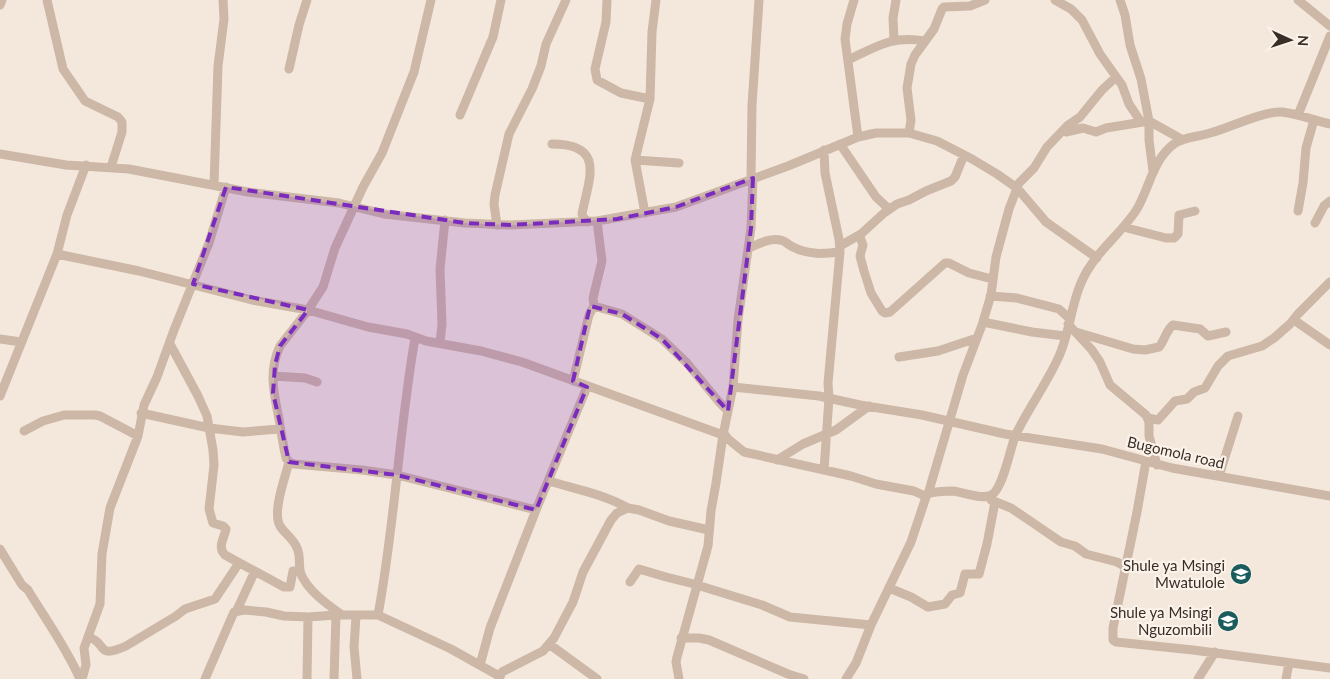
<svg xmlns="http://www.w3.org/2000/svg" width="1330" height="679" viewBox="0 0 1330 679" font-family="Lato,sans-serif">
<style>
.lines{fill:none;stroke-linecap:round;stroke-linejoin:round}
.minor{stroke:#cdb7a7;stroke-width:9}
.marked{fill:#7b2cbf;fill-opacity:0.2;stroke:#7b2cbf;stroke-width:4;stroke-dasharray:10 6;stroke-linejoin:round}
.labels{text-anchor:middle;dominant-baseline:central;stroke-width:4.5;stroke-linejoin:round;paint-order:stroke}
.street-label{font-size:15px;fill:#392d28;stroke:#fbf2e9}
.poi-label{font-size:15px;fill:#392d28;stroke:#fbf2e9;text-anchor:end}
</style>
<rect width="100%" height="100%" fill="#f4e8dc"/>
<g class="lines">
<path class="minor" d="M47,0l16,69 22,32 33,16 4,5v10l-11,35
M431,0l-17,72 -32,81 -19,34 -28,61 -12,39 -15,23 -28,36c-12,25 -6,48 -1,73 2,13 4,26 7,39l3,4 5,2 68,6 35,5 139,35
M607,0l-1,22 -11,47 2,11 24,13 29,6
M854,0l-7,24 -2,15 13,98
M1055,0l16,9 11,11 18,34 22,31 7,19 12,18
M1120,0l5,15 5,30 11,34 8,42v19l4,31
M1298,0l32,26
M0,5l2,-5
M894,40l-1,-22 3,-18
M848,60c28,-13 44,-25 77,-19
M289,69l10,-44 8,-25
M460,115l33,-78 8,-37
M1298,115l32,-79
M1066,132l17,-4 13,4 10,-4 43,-7 34,19
M909,133l2,-13 -4,-32 4,-24 4,-9 19,-26 8,-20 2,-2 26,-1 15,-6
M552,144c54,0 37,34 30,70l1,3 5,5
M840,144l36,53 13,12
M824,150l1,23 14,66 1,13 -12,131 1,15 -5,72
M0,154l66,11 63,4 119,23 91,11 45,11 81,9 45,2 87,-4 79,-14 112,-41 70,-29 18,-4h33l28,8 35,18 25,15 20,14 29,34 51,36
M635,160l44,3
M751,178l1,-73 7,-105
M214,184l4,-118 6,-47 -1,-19
M1298,211l5,-28 3,-35 8,-28
M645,213l-10,-53 15,-61 2,-67 4,-32
M597,221l5,40 -9,37 1,8 28,8 40,25 25,24 32,39 9,9
M1315,223l9,-17 6,-5
M497,225l-3,-21 1,-9 14,-61 23,-45 9,-23 5,-22 20,-44
M1123,227l43,11h8l4,-4 1,-19 16,-4
M859,235l4,10 -3,11 4,15 7,22 11,18 3,2 5,-1 55,-49h4l20,10 23,6
M840,246l21,-12 23,-21 13,-9 12,-4 17,-9 25,-10 4,-4 9,-22
M749,248c9,-4 20,-10 31,-8 5,0 8,5 13,7 15,8 31,7 47,5
M57,254l82,17 113,29 56,10 60,17 39,7 19,7 55,10 41,11 201,73
M990,296l27,2 42,11 11,10
M1294,320l36,25
M983,322l49,10 33,4
M1068,324l24,26 8,12 10,23 36,30 3,7v14l8,29
M1076,332l57,17 12,1 14,-3c6,-7 7,-17 14,-22l27,4 8,7 18,-4
M0,339l21,3
M440,343l2,-19 -2,-55 5,-49
M170,344l28,52 9,20 6,34 1,15 -5,44 4,14 10,3 3,3c-2,10 -9,18 -1,26l59,32h6l3,-16 7,-1
M899,357l39,-6 39,-13
M273,376l32,2 12,4
M573,381l16,-66 5,-9
M733,387l86,9 41,9 62,10 83,19 97,15 70,19 158,28
M0,396l57,-142 10,-39 19,-50
M141,413l68,15 34,4 36,-3
M1148,418l10,2 17,-19 12,-2 7,-7 11,-4 13,-22 10,-10 34,-10 12,-8 16,-14 8,-10 32,-32
M24,431l19,-10 21,-6h31l5,1 38,20
M723,432l5,7 16,13 107,24 25,8 38,7 11,5
M777,460l26,-16 33,-14 33,-24
M1146,461l-9,51 -24,116v12l3,2 77,8 137,18
M289,462c-4,16 -17,50 -9,64 5,8 14,13 17,22 4,8 1,18 4,26 6,16 27,31 41,41
M1219,476l19,-60
M549,481c26,8 55,13 79,27
M928,494l35,-119 19,-50 9,-30 5,-38 13,-48 10,-26 15,-15 13,-21 20,-21 13,-9 22,-27 14,-13
M991,500l20,8 50,34 14,4 11,8 31,8 9,5
M0,549l22,36 6,5c18,30 38,57 52,89
M630,582l9,-13 27,8 32,8
M697,585l65,20 28,12 81,8
M889,588l22,9 17,10 17,-3 7,-9 8,-2 5,-19h14l8,-30 8,-42
M236,612l19,-41
M378,615c17,-92 21,-185 37,-277
M356,616l-2,31 3,32
M88,637c20,5 7,23 38,9l50,-30 9,-7 30,-10 24,-36
M681,638h18l10,2 79,34 16,5
M549,644l48,35
M480,665l10,-37 46,-118 51,-123
M82,679l4,-14 -2,-17 16,-44 2,-50 8,-46 28,-72 6,-31 13,-28 17,-47 35,-87 17,-56
M205,679l29,-67 10,-2 22,2 18,4 24,1 28,-2h42l73,34 48,27
M307,679l1,-62
M334,679l2,-64
M499,679l3,-7 41,-21 11,-13 19,-36 10,-30 28,-52 6,-7 11,-5 11,2 30,11 40,9
M679,679l-3,-17 1,-5 31,-111 3,-35 5,-28 7,-48 10,-48 5,-67 13,-92 2,-50
M846,679l10,-16 15,-38 40,-83 16,-48c7,-2 18,-3 26,-3 10,1 32,10 40,3 11,-9 17,-46 23,-60 13,-27 32,-52 44,-80 12,-29 12,-63 31,-89 13,-20 33,-35 46,-56 12,-20 16,-50 37,-65 9,-7 24,-7 36,-11 19,-5 53,-22 72,-21 16,2 32,8 48,12
M1198,679l17,-27
M1286,679l3,-16"/>
</g>
<path class="marked" d="M753,178l-2,50 -23,183 -66,-72 -40,-25 -32,-8 -17,75 14,6 -51,123 -139,-35 -108,-13 -16,-69 2,-28 5,-19 28,-36 -115,-26 33,-97 239,36 45,2 107,-6 59,-12z"/>
<defs>
<g id="school-disc" transform="scale(1.125)"><circle r="9.5" fill="#1a5c5e" stroke="#fbf2e9"/><path d="M0-5L7-2L0 1L-7-2ZM-4 1L0 2.5L4 1V4Q0 6-4 4Z" fill="#fff"/></g>
</defs>
<g fill-rule="evenodd">
<use href="#school-disc" x="1241" y="574"/>
<use href="#school-disc" x="1228" y="621"/>
</g>
<g class="labels">
<g class="street-label">
<text transform="translate(1176 452) rotate(13)">Bugomola road</text>
</g>
<g class="poi-label">
<text x="1225" y="565">Shule ya Msingi<tspan x="1225" dy="17">Mwatulole</tspan></text>
<text x="1212" y="612">Shule ya Msingi<tspan x="1212" dy="17">Nguzombili</tspan></text>
</g>
</g>
<g transform="translate(1290 40) rotate(93)" stroke="#fbf2e9" stroke-width="4" paint-order="stroke">
<path d="M0-4L9 19L0 12L-9 19Z" fill="#392d28"/>
<text y="-8" font-size="14" font-weight="bold" text-anchor="middle" fill="#392d28">N</text>
</g>
</svg>
